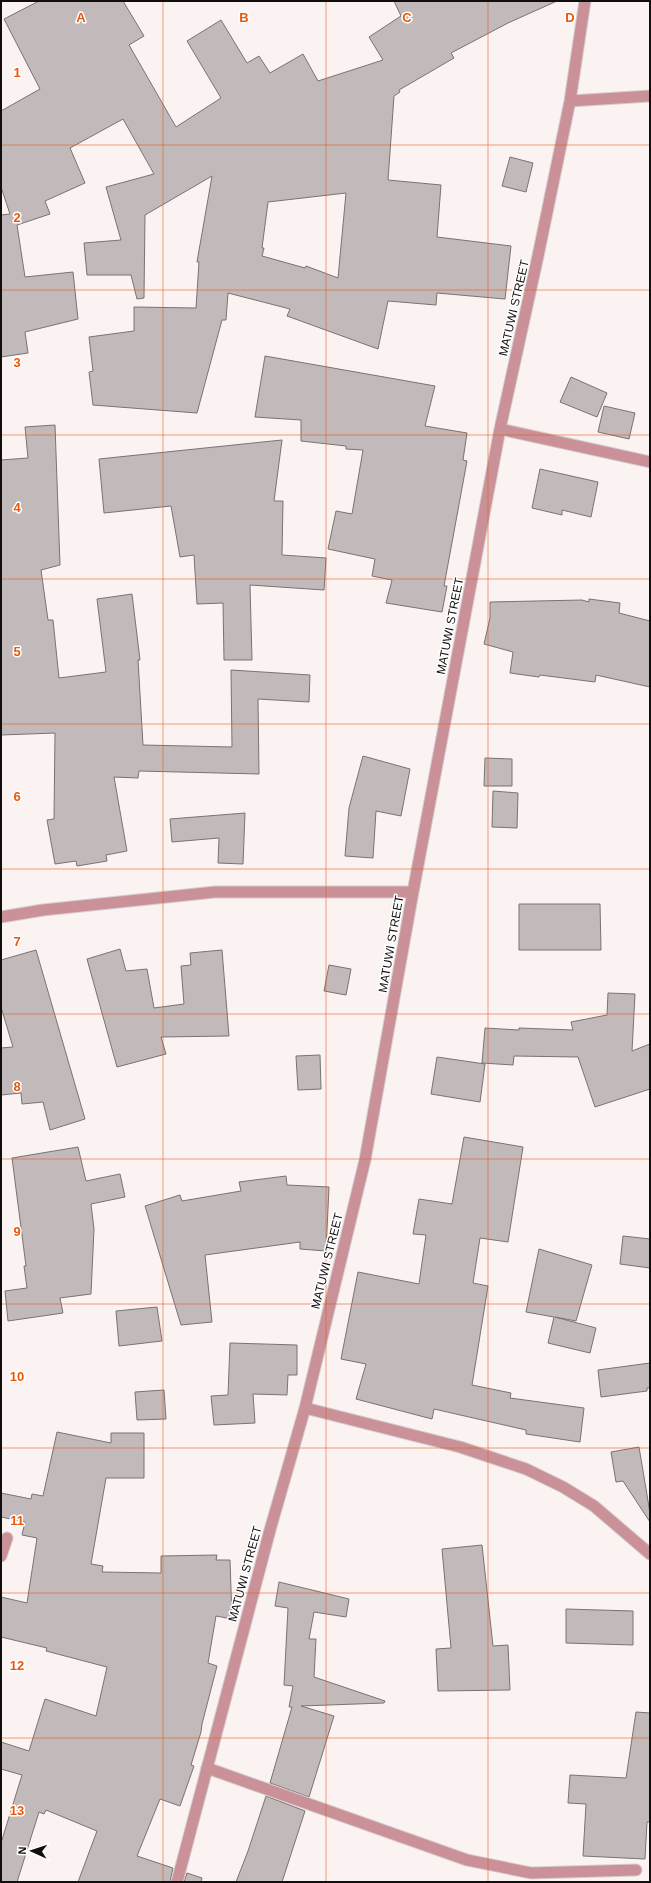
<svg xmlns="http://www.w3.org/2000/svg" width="651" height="1883" viewBox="0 0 651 1883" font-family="Arial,sans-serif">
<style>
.building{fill:#c2b9ba;stroke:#7a7373;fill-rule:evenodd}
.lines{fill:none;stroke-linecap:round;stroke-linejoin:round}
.service-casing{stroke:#d6cece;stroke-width:13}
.minor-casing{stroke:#d6cece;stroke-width:13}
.service{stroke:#ca9198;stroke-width:11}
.minor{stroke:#ca9198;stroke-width:11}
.grid{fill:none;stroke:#e8590c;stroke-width:1;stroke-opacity:0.55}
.labels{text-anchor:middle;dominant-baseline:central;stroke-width:3;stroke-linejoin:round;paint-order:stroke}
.street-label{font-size:12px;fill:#110e0e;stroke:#fff}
.grid-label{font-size:13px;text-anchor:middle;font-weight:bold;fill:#e8590c;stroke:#fff;stroke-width:3;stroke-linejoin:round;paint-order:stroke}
</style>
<rect width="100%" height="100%" fill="#fbf2f2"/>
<path class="building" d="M39,1h84l21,35 -15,9 47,82 45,-29 -34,-57 34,-21 26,43 12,-7 11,17 33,-19 15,27 65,-21 -14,-23 32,-21 -7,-15h163l-49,22 -57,30 3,5 -55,32 1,2 -6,4 -6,84 53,5 -4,52 74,9 -6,53 -68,-6 -1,12 -48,-4 -10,48 -91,-33 3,-7 -62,-16 -2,27h-4l-25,93 -104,-8 -4,-33 4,-1 -4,-34 45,-6v-24l62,1 3,-46h-2l15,-86 -67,39 -1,83 -7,1 -6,-24h-44l-3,-32 37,-3 -15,-53 48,-13 -31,-55 -53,29 15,35 -40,18 5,13 -33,11 8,52 48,-5 5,47 -53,13 3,21 -27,4v-142l9,-1 -9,-27v-76l39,-22 -36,-70zM346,193l-8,85 -32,-12 -1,2 -43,-12 2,-8h-2l6,-46z
M510,157l23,6 -7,29 -24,-6z
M265,356l170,30 -10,40 42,7 -4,27 4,1 -23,125h3l-5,26 -56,-9 6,-23 -20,-4 3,-17 -47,-10 8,-38 16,3 11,-64 -17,-1v-3l-45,-5v-21l-46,-3z
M571,377l36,16 -10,24 -37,-15z
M604,406l31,7 -6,26 -31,-7z
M55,425l5,140 -19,5 7,50h5l6,58 47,-6 -9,-73 35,-5 8,66h-2l5,85 89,2 -1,-77 79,5 -1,27 -51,-3 1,75 -120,-3 -1,7 -24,-1 13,74 -21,4 1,6 -30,5 -1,-5 -21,3 -8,-44 7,-1 1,-86 -54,2v-275l27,-2 -3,-31z
M282,440l-8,61h9l-1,54 44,3 -2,32 -74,-5 2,75h-28l-1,-57 -26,1 -3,-49 -14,2 -9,-51 -67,7 -5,-54z
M540,469l58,13 -7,35 -29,-7v5l-30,-7z
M589,599l31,4 -1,10 31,8v66l-54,-12 -1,7 -55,-7 -1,2 -29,-4 3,-21 -29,-8 6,-26v-16l92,-2 7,2z
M363,756l47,13 -9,47 -25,-5 -3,47 -28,-2 4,-48z
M485,758l27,1v27h-28z
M493,791l25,2 -1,35 -25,-1z
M245,813l-2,51 -25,-1 1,-25 -47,4 -2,-23z
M519,904h81l1,46h-82z
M120,949l6,22 21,-2 7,39 30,-4 -3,-38 10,-1 -1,-12 32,-3 7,86 -68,1 5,17 -49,13 -30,-108z
M36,950l49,169 -35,11 -7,-28 -21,2 -1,-11 -20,2v-47l12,-1 -12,-40v-47z
M329,965l22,4 -5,26 -22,-4z
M608,993l27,1 -3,57 18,-7v45l-55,18 -17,-50 -64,-1 -1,9 -31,-2 3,-35 34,2v-2l54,2 -2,-8 36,-7z
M320,1055l1,34 -23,1 -2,-34z
M437,1057l48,7 -5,38 -49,-8z
M464,1137l59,10 -15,95 -28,-4 -7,45 15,3 -16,99 39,8 -1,5 74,10 -4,34 -54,-8v-4l-92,-21 -2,10 -76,-20 10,-35 -25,-5 17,-87 61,12 7,-49 -13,-1 6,-35 33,5z
M78,1147l8,34 34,-7 5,23 -34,7 3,25 -3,65 -31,4 3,15 -55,8 -3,-30 22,-3 -3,-22h2l-14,-108z
M286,1176l1,9 42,2 -3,64 -26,-2v-7l-95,13 7,67 -31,3 -36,-119 35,-11 2,6 59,-10 -2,-9z
M623,1236l27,3v29l-30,-4z
M539,1249l53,16 -16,56 -21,-4 41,11 -6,25 -42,-10 6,-26 -28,-5z
M157,1307l5,34 -43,5 -3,-35z
M230,1343l67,2v30h-9l-1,20 -34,-1 2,29 -41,2 -3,-29 17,-1z
M650,1363v25h-3v3l-46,6 -3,-27z
M164,1390l2,29 -29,1 -2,-28z
M57,1432l54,11v-10h33v45h-38l-15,86 12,2 -1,6 59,1v-17l56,-1 -1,5h14l2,59 -16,-3 -8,47 9,3 -15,58 -1,8 -10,33 3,1 -14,40 -20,-7 -23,57 36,12 -3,14h-92l19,-51 -51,-21 -2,4 -5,-2 -22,70h-16v-39l21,-68 -21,-6v-27l28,9 16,-52 51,17 11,-49 -61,-16 1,-3 -46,-11v-40l26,6 10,-65 -15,-3 3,-13 -24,-5v-24l30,6 1,-5 11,2z
M639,1447l11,66v9l-27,-41 -7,1 -5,-30z
M482,1545l11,101 15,-1 2,45 -72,1 -2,-42 15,-1 -9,-99z
M279,1582l70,17 -3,18 -32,-5 -5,27h7l-2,38 71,24 -1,2 -83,3 33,10 -25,81 -39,-14 22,-76h-3l4,-21 -9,-1 4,-77 -13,-2z
M566,1609l67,2v34l-67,-2z
M636,1712l14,1v109h-3l-2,37 -62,-3 3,-52 -18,-1 2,-28 56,3z
M266,1796l39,15 -23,71h-46l12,-31z
M187,1873l15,5 -1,4h-17z"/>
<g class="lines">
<g class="service-casing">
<path id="service" d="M207,1768l260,92 64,13 105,-3"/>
</g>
<g class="minor-casing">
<path id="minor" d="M570,101l80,-5
M500,429l150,33
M1,917l42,-7 172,-18h198
M305,1408l155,39 66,22 37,18 31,19 56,48
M1,1556l6,-18
M177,1882l93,-352 35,-122 60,-248 48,-268 87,-463 38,-173 32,-155 15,-100"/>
</g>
<use href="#service" class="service"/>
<use href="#minor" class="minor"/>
</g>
<path class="grid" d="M163,1v1881M326,1v1881M488,1v1881M1,145h649M1,290h649M1,435h649M1,579h649M1,724h649M1,869h649M1,1014h649M1,1159h649M1,1304h649M1,1448h649M1,1593h649M1,1738h649"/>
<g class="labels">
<g class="street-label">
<text transform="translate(514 308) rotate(-77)">MATUWI STREET</text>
<text transform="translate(450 626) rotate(-79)">MATUWI STREET</text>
<text transform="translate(391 944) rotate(-80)">MATUWI STREET</text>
<text transform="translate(327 1261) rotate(-76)">MATUWI STREET</text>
<text transform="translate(245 1574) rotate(-75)">MATUWI STREET</text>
</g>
</g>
<g class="grid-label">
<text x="81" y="22">A</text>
<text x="244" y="22">B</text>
<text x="407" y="22">C</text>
<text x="570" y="22">D</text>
<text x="17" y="77">1</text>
<text x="17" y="222">2</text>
<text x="17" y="367">3</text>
<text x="17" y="512">4</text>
<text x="17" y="656">5</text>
<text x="17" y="801">6</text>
<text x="17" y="946">7</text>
<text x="17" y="1091">8</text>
<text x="17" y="1236">9</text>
<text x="17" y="1381">10</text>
<text x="17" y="1525">11</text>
<text x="17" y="1670">12</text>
<text x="17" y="1815">13</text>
</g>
<rect width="651" height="1883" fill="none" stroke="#110e0e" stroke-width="4"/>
<g transform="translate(32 1851) rotate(273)" stroke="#ffffff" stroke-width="3" paint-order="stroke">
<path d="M0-3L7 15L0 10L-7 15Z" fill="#110e0e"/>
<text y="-6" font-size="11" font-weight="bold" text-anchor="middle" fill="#110e0e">N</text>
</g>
</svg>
